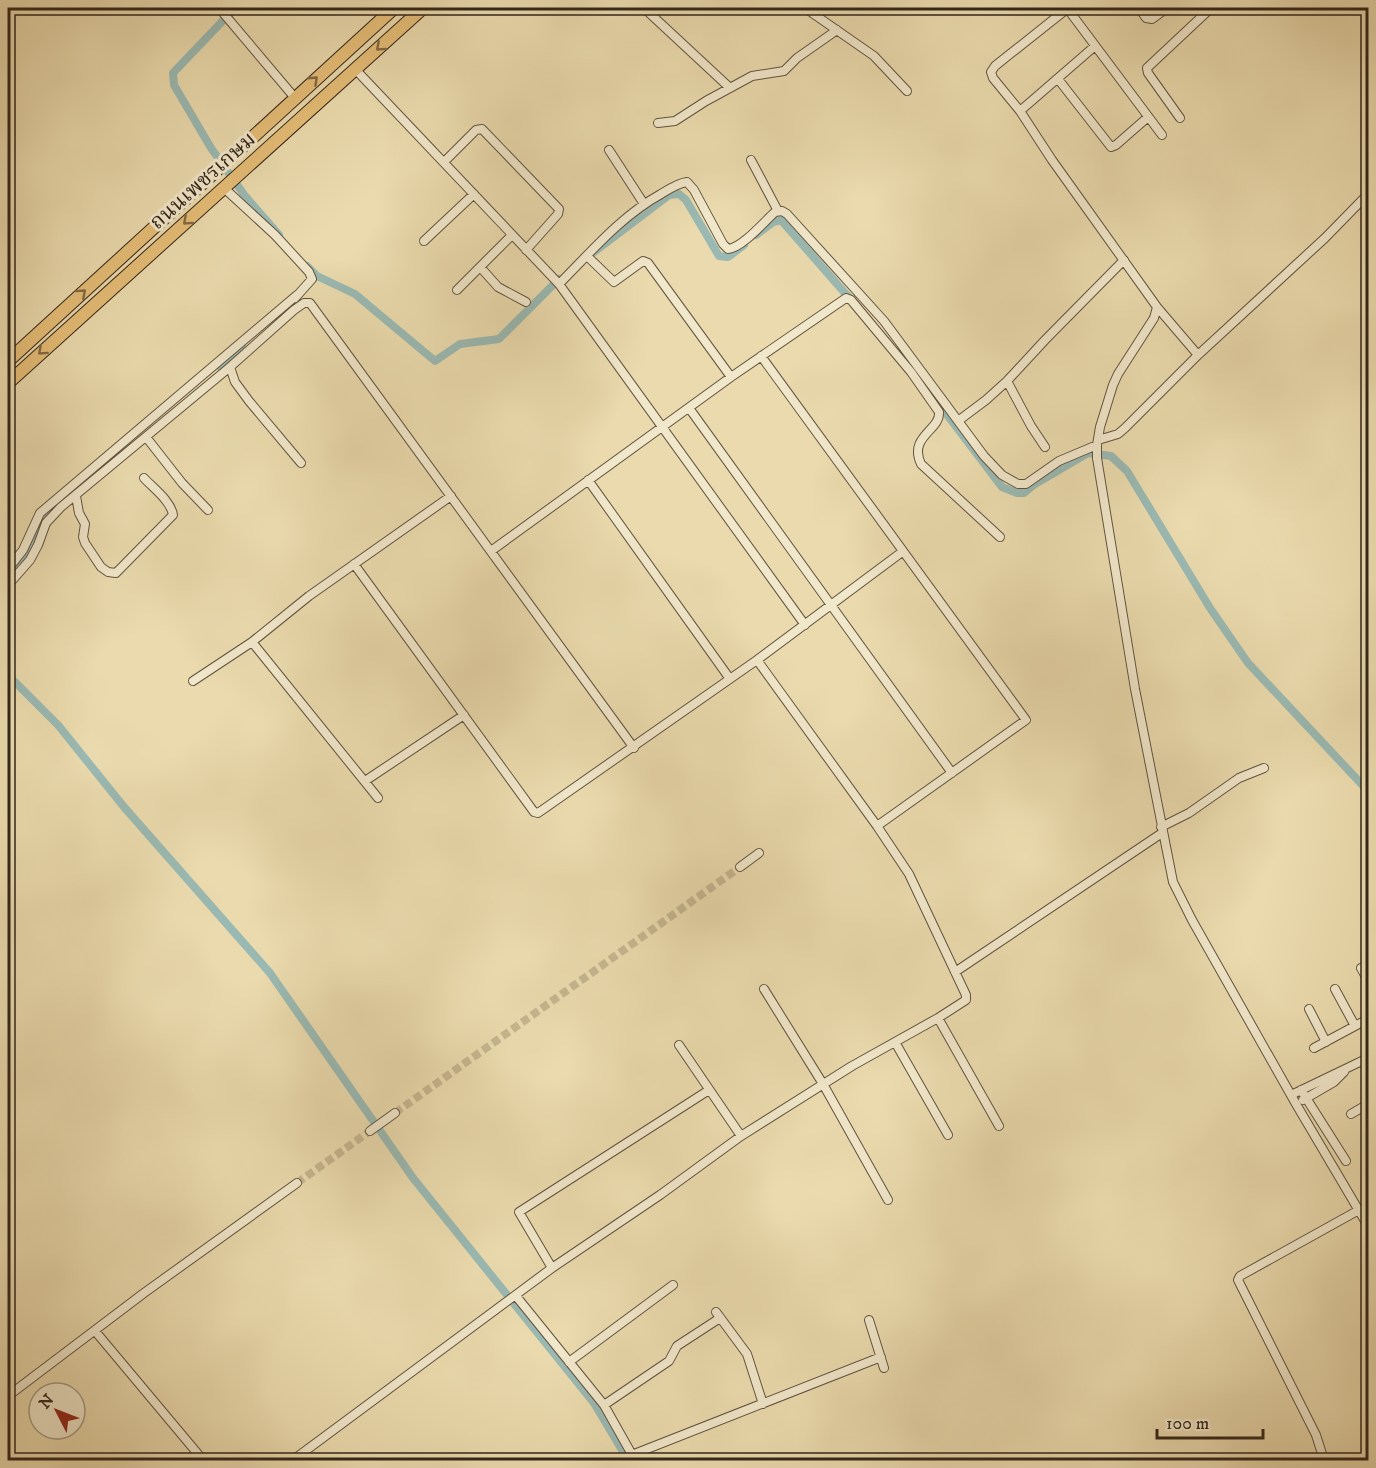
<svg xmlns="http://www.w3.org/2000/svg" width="1376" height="1468" viewBox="0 0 1376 1468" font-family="'IM FELL DW Pica','Noto Serif Thai',serif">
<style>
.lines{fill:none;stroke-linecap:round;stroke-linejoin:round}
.canal{stroke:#9ab9b2;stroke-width:8}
.street-tunnel{stroke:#c5b690;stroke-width:8;stroke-dasharray:8 4;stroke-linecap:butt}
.street-casing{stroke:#605340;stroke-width:10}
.primary-casing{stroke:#32261b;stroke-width:14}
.street{stroke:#f1e7ca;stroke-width:8}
.primary{stroke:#e5bd76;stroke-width:12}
.oneway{stroke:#836a44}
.labels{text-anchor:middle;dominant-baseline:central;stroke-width:6;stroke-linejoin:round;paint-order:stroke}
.street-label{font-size:21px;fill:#32261b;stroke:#f1e7ca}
</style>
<rect width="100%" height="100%" fill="#eadaad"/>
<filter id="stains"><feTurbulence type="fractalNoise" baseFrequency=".00333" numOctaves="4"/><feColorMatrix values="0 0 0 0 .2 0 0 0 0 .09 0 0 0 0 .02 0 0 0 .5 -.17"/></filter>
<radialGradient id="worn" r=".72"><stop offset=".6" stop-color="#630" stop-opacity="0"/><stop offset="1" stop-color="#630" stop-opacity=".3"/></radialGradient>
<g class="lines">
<path class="canal" d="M235,8l-62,65 1,12 37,63 34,48 34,39
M756,235l17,-13 8,-2 71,81
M590,255l79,-60 10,-1 7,6 33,56 9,1 16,-12
M307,266l10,10 38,18 80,67 25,-17 39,-5 60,-60
M219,366l23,-19
M923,383l79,104 15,6h7l11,-9 53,-31 23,3 16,15 83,137 38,55 120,128
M8,575l17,-18 17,-38 17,-17
M8,675l50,50 66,82 146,166 143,205 181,225 34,57"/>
<path class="street-tunnel" d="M395,1113l345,-246
M297,1183l73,-52"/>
<g class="street-casing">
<path id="street" d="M219,8l76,90
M644,8l86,80
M805,8l69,48 33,35
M1067,8l95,127
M1068,8l-73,58 -4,6 2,6 27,33 32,49 105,147 -3,11 -36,56 -5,11 -13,42 -3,18v13l38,231 38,193 19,38 104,184 72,122
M1139,8l7,10 6,1 15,-11
M355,69l204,215 246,341
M1058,79l53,68 5,-2 32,-28
M1020,111l75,-65
M1180,118l-32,-45 -1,-5 64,-60
M658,123l17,-2 31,-20 46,-25 32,-5 13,-13 40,-28
M609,150l35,54
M751,160l27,51
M444,162l32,-32 6,-1 77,80 -1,5 -32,36
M224,188l51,47 34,37 3,7 -17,19
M424,241l50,-47
M587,256l27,26 29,-21 5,2 83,114
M481,268l17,19 28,15
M559,284c32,-32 62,-68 102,-90 8,-5 17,-11 26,-12l7,8 29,54 5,5c14,-1 36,-27 47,-37l7,-1 5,3 97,107 100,135 18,19 16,9h8l33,-23 38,-16
M457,290l55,-55
M1157,307l41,48
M761,356l265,364 -149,106
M230,367l5,15 14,19 52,62
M1007,381l24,45 14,21
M689,408l263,365
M958,421l28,-21 21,-19 38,-41 79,-80
M146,437l36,46 26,27
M1098,440l20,-6 7,-6 73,-73 127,-117 43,-44
M588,480l142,199
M76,496l3,17 6,11 -2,13 2,6 16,24 7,5 8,1 57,-58c-2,-14 -20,-27 -29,-37
M491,551l240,-174 115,-79 5,2 60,72 28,40c2,18 -31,24 -18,52l79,73
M354,564l180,248 4,1 219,-153 145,-108
M8,569l15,-19 17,-37 257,-218
M8,585l22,-25 8,-15 8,-22 15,-16 169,-140 64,-57 10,-7h6l324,445
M252,642l126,156
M193,681l59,-39 57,-46 142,-100
M365,781l99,-66
M1161,827l28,-14 50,-35 25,-10
M740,867l19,-14
M1361,968l7,13
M955,972l207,-139
M764,989l59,95 65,116
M1335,989l20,37
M1309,1009l17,33
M938,1018l61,108
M895,1042l53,93
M679,1045l62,91
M1314,1048l54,-29
M1301,1090l45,71
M1291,1095l77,-37
M1303,1100l31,-18 10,-10
M1351,1114l17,-10
M370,1131l25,-18
M552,1268l-33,-56 190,-122
M516,1296l88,109 31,55
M716,1312l31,42 16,50
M869,1320l15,48
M95,1331l108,129
M569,1362l104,-77
M8,1396l136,-103 153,-110
M604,1405l65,-44 8,-15 43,-28
M293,1460l259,-192 108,-73 81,-59 111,-70 86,-48 28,-18v-5l-57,-121 -32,-48 -120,-166
M619,1460l262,-103
M1324,1460l-8,-25 -78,-155 2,-4 119,-66"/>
</g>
<g class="primary-casing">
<path id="primary" d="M8,361l386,-353
M8,383l415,-375"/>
</g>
<use href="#street" class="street"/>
<use href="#primary" class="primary"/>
</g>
<defs><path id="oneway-chevron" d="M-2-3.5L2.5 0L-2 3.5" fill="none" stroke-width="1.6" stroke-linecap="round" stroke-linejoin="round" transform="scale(1.5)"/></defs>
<g class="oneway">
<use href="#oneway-chevron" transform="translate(380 47) rotate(138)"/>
<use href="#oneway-chevron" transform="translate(314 80) rotate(-43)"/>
<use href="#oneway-chevron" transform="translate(187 221) rotate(138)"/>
<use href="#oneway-chevron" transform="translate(82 293) rotate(-42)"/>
<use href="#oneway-chevron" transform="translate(42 351) rotate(138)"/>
</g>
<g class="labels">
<g class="street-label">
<text transform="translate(203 181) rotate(-42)">ถนนเพชรเกษม</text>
</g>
</g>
<rect width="1376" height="1468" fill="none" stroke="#eadaad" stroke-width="30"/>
<rect x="9" y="9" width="1358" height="1450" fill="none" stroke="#32261b" stroke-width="3"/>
<rect x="15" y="15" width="1346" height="1438" fill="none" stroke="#32261b" stroke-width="1.5"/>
<g transform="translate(57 1411) rotate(312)"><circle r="28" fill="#f1e7ca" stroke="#a59a84" stroke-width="1.5"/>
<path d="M0-4.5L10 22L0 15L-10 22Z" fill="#8f2418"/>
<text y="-9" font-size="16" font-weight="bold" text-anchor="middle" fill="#32261b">N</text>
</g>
<path d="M1157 1429v9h106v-9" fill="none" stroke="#32261b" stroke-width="3"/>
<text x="1166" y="1429" font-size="18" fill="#32261b" stroke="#f1e7ca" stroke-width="4.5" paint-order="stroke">100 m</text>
<rect width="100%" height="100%" filter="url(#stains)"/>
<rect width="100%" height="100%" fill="url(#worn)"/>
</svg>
